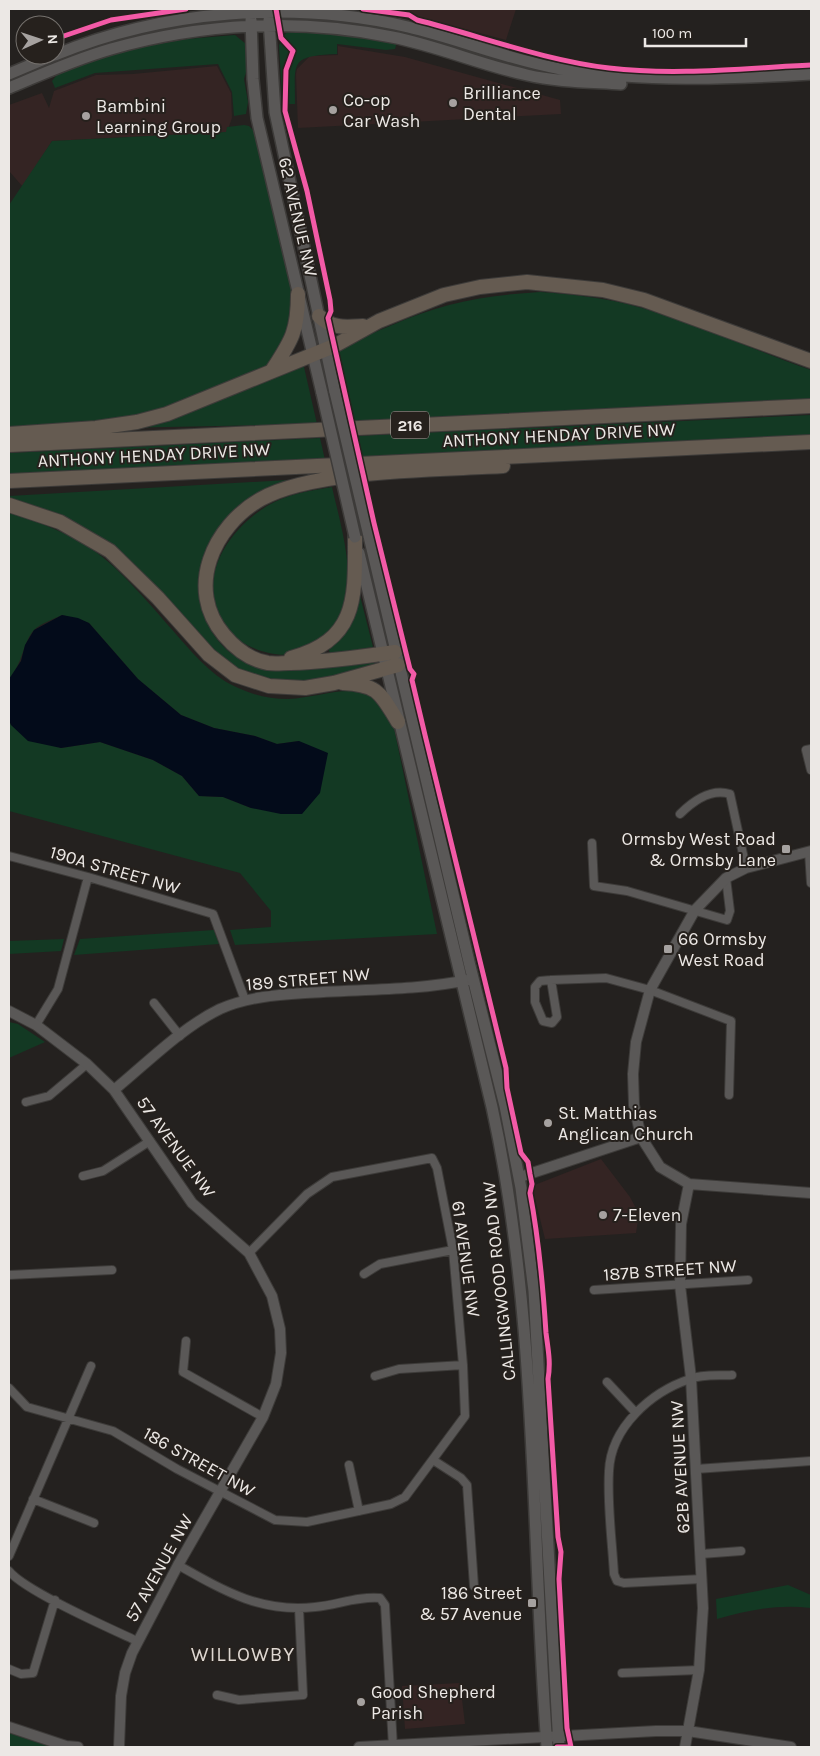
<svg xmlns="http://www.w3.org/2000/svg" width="820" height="1756" viewBox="0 0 820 1756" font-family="Karla,sans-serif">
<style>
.commercial{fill:#342423}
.green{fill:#133923}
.water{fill:#030b1a}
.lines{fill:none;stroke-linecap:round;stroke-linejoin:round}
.minor-casing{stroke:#3d3b39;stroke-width:10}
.tertiary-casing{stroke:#3d3b39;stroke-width:12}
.secondary-casing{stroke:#3d3b39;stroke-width:14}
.motorway-casing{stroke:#3d3b39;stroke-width:16}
.minor{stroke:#5a5857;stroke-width:8}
.tertiary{stroke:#5a5857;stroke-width:10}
.secondary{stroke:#5a5857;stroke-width:11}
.motorway{stroke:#655b51;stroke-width:14}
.secondary-bridge-casing{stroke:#3d3b39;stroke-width:14;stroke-linecap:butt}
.secondary-bridge{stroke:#5a5857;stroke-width:11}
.cycleway-casing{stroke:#26211d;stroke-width:8}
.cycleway{stroke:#f35aa7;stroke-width:5}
.poi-dot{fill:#a6a2a0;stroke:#26211d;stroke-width:2}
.labels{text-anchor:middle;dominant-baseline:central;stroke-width:4;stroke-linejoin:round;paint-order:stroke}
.shield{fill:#26211d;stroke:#b1aca9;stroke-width:1}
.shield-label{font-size:16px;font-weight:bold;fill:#ece8e5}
.poi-label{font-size:18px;fill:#ece8e5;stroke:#26211d;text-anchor:start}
.street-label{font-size:18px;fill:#ece8e5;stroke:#26211d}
.quarter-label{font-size:20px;letter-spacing:1px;fill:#dfd8d2;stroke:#26211d}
</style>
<rect width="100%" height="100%" fill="#24211f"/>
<path class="commercial" d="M379,9h137l-10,31 -94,-25z
M338,46l67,11 155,43 1,14 -263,14 -2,-54 1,-5 13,-13 28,-1z
M217,66l14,27 1,25 -5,14 -175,9 -29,46 -14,-16v-66l33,-12 7,15 5,-17 42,-16 37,-1z
M601,1159l29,38 9,17 -3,19 -91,6 -13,-53z
M460,1683l5,41 -60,5 -3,-43z"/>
<path class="green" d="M305,30l92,12 -2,7 -9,1 -49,-6v10c-48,2 -42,8 -42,50h-8l-5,-6 -3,-53 7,-12z
M235,35l11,9 2,22 -4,13 4,23 -2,12 -12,2 -2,-24 -14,-28 -123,9 -40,15 -3,-7 7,-9 67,-22 61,-11z
M244,125l5,1 6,6 39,166 1,17 -17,40 -14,14 -96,39 -63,15 -96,5v-223l43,-64 174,-9 1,-5z
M540,292c29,2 58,5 87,12 63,16 123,45 184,66v30l-459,22 -16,-73c37,-15 74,-34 113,-44 30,-8 60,-11 91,-13z
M296,366l8,1 13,57 -201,4z
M811,415v20l-451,23 -5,-22z
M320,438l5,22 -316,15v-22z
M305,479c-28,13 -62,22 -83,45 -8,8 -14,22 -17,33 -16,48 6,97 56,111 27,7 59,-2 87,-6 8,-1 18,-4 26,-1l1,4 -2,2 -63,15 -25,2 -49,-12 -22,-19 -85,-89 -120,-62v-6z
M332,487c9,41 34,116 -5,149 -8,7 -20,11 -30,16 -14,8 -49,-3 -60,-14 -48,-44 -17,-103 30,-132 20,-12 42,-15 65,-19z
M9,513c34,9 78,28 104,53 19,18 37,38 54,58 19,21 39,47 63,60 19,10 37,15 58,15 44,-2 86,-29 106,29l43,206 -202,11 -5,-15 41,-3v-16l-31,-38 -231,-62v-91l2,5 50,23 39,-6 53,18 29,16 17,20 24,1 28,11 48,-67 -22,3 -22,-8 -41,-8 -33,-13 -43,-36 -49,-56 -27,-8c-8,4 -21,8 -28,15 -11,12 -11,33 -25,49z
M359,592l14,55 -43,7 -1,-4c16,-16 30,-34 30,-58z
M214,930l5,14 -145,11 6,-16z
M64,939l-3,12 -52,3v-13z
M9,1022l9,2 27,18 -36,16z
M788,1585l23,10v13c-33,-4 -62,2 -94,11l-1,-20z
M9,1733l42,14h-42z"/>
<path class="water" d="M62,615l16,3 11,5 49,56 43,36 33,13 41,8 22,8 22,-3 29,12 -8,40 -18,21h-21l-30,-6 -28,-11 -24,-1 -17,-20 -29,-16 -53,-18 -39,6 -33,-7 -17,-16 -2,-5v-41l12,-18 4,-16 9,-15z"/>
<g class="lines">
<g class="minor-casing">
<path id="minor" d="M811,749l-5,1 5,20
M680,814c13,-13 31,-26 50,-20l16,74
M592,843l2,43 33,5 100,29 3,-9 -4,-33
M809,852l2,31
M9,856l79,21 125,37 32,86
M551,980l-11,1 -5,6v15l8,19 9,2 5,-6 -6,-37 55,-2 44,12 81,31 -2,74
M154,1003l26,33
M36,1025l22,-36 30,-112
M26,1102l23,-6 38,-32
M83,1176l20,-5 47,-30
M364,1274l16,-10 73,-14
M9,1275l103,-5
M594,1290l154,-10
M186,1341l-3,31 80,45
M375,1376l24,-7 64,-4
M607,1382l28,30
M9,1388l18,19 86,24 64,38 98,51 32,2 84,-18 14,-7 60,-81 -2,-51 -10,-115 -16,-82 -5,-10 -100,19 -25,17 -58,59
M433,1460l28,18 6,7 7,101
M349,1465l10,46
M696,1469l115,-8
M33,1499l61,24
M701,1554l40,-3
M9,1556l82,-190
M178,1565c46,26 83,48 137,42 22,-2 43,-11 65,-9l5,7 8,142
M9,1571c16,20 100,57 128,70
M702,1579l-78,4 -7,-2 -3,-7c-2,-34 -7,-70 -5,-103 2,-44 42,-79 81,-92 12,-5 29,-3 42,-4
M9,1669l12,5 12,-1 22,-73
M622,1673l77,-3
M217,1695l22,5 64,-5 -4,-87"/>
</g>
<g class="tertiary-casing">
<path id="tertiary" d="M811,851l-65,17 -20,10 -31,32 -45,80 -14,52 -3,32 1,31 7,32 19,30 29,17 122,9
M9,1011l27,14 51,39 27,26 78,113 57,50 23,43 8,33 1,24 -5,31 -13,33 -85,148 -46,88 -7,20 -4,23 -2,51
M114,1090c33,-27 67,-62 106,-81 27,-12 56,-14 85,-16 54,-4 109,-2 163,-13
M520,1177l121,-40
M9,1727l57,19 12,1
M359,1747l297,-16h32l103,16
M685,1747l14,-77 4,-62 -12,-230 -11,-93 1,-61 8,-40"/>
</g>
<g class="secondary-casing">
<path id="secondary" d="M251,20l2,59 4,39 65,275
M269,20l6,92 60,280
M55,55c109,-45 238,-55 353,-28 51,12 101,33 153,42 83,13 167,10 250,5
M9,74l45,-19
M9,88c33,-14 67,-29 102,-39 91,-26 188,-31 281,-12 46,9 89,28 135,38 30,7 63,7 94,9
M369,536l101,430 35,140 16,82 13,103 25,456
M359,553l133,554c46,210 39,427 55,640"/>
</g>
<g class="motorway-casing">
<path id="motorway" d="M319,316c13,13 27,11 44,10
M273,369c19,-29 25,-39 25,-75
M9,434l87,-6 41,-6 30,-8 167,-68 45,-25 65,-26 36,-8 47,-5 76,8 41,10 167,61
M9,445l802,-39
M9,481l802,-39
M9,505l51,17 50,29 48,47 51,57 26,20 34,11 36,2 29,-5 64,-18
M395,652c-34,5 -70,10 -105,11 -7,0 -15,1 -22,0 -18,-3 -33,-15 -44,-28 -39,-46 -11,-109 37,-136 54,-30 178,-29 242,-33
M291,658c68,-18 64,-63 64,-121
M343,683c36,2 37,10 55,39"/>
</g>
<use href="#minor" class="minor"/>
<use href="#tertiary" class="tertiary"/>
<use href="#secondary" class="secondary"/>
<use href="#motorway" class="motorway"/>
<g class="secondary-bridge-casing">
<path id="secondary-bridge" d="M335,392l34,144
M322,393l33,144"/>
</g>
<use href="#secondary-bridge" class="secondary-bridge"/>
<g class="cycleway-casing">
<path id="cycleway" d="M276,9l5,29 12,13 -7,19 -1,41 22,80 23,109 1,11 -3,7 46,205 36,146 4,5 -2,6 13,55 81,333 1,20 14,65 7,9 2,12 2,10 -2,9c9,47 13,93 16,140 2,16 5,29 2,46l10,158 3,15 -2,27 8,149 4,19h-14
M363,9l46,6 8,5c64,16 126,40 192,48 67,8 136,0 202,-3
M55,39l56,-19 75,-11"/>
</g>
<use href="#cycleway" class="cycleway"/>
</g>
<g class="poi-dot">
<circle cx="453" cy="103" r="5"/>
<circle cx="333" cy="110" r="5"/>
<circle cx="86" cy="116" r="5"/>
<rect x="781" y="844" width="10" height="10" rx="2.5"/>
<rect x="663" y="944" width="10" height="10" rx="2.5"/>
<circle cx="548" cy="1123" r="5"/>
<circle cx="603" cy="1215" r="5"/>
<rect x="527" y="1598" width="10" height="10" rx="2.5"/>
<circle cx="361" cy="1702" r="5"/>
</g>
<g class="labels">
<rect class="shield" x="391" y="411.5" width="38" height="27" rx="4"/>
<g class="shield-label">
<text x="410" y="425">216</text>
</g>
<g class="poi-label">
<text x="463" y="93">Brilliance<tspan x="463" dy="21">Dental</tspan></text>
<text x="343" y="100">Co-op<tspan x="343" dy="21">Car Wash</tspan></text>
<text x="96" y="106">Bambini<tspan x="96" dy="21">Learning Group</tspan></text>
<text x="776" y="839" text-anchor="end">Ormsby West Road<tspan x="776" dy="21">&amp; Ormsby Lane</tspan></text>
<text x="678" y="939">66 Ormsby<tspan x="678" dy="21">West Road</tspan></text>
<text x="558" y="1113">St. Matthias<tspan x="558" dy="21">Anglican Church</tspan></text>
<text x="613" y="1215">7-Eleven</text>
<text x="522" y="1593" text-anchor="end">186 Street<tspan x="522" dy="21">&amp; 57 Avenue</tspan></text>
<text x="371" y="1692">Good Shepherd<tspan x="371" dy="21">Parish</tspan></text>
</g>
<g class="street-label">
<text transform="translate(298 217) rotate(77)">62 AVENUE NW</text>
<text transform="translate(559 435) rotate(-3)">ANTHONY HENDAY DRIVE NW</text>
<text transform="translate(154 455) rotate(-3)">ANTHONY HENDAY DRIVE NW</text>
<text transform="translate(115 870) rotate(16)">190A STREET NW</text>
<text transform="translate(308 979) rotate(-5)">189 STREET NW</text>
<text transform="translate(176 1147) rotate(54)">57 AVENUE NW</text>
<text transform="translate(466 1259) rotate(82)">61 AVENUE NW</text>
<text transform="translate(670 1270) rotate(-4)">187B STREET NW</text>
<text transform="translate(499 1281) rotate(-96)">CALLINGWOOD ROAD NW</text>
<text transform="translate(199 1462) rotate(29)">186 STREET NW</text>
<text transform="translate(680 1467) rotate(-93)">62B AVENUE NW</text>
<text transform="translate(159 1568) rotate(-61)">57 AVENUE NW</text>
</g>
<g class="quarter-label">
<text x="243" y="1654">WILLOWBY</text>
</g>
</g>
<rect width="820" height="1756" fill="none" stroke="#ece8e5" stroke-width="20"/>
<g transform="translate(40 40) rotate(87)"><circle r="24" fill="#26211d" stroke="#75716d"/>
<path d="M0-4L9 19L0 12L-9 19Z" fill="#a6a2a0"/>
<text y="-8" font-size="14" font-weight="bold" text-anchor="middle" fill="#ece8e5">N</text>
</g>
<path d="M645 38v8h101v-8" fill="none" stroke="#ece8e5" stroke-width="2.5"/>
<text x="652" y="38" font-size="15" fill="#ece8e5" stroke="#26211d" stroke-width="4" paint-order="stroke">100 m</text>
</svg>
